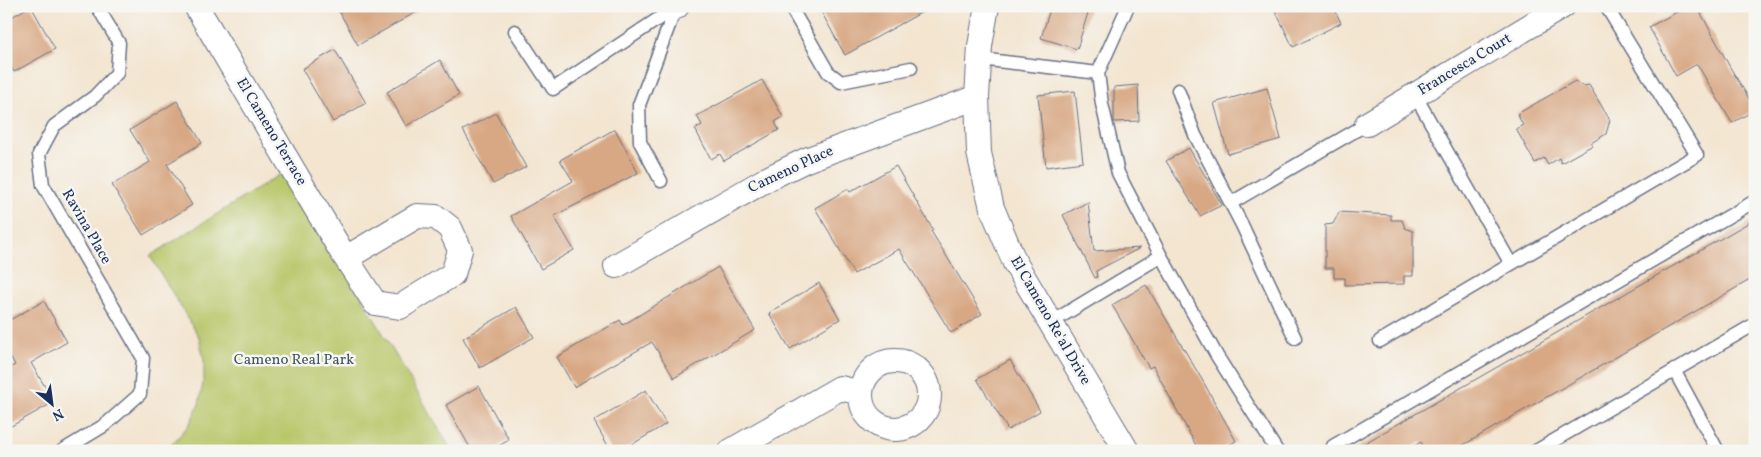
<svg xmlns="http://www.w3.org/2000/svg" width="1761" height="457" viewBox="0 0 1761 457" font-family="Vollkorn,serif">
<style>
.park{fill:#b8c668;stroke:#6a7a63}
.building{fill:#d8a884}
.lines{fill:none;stroke-linecap:round;stroke-linejoin:round}
.service-casing{stroke:#676f86;stroke-width:15}
.minor-casing{stroke:#676f86;stroke-width:26}
.service{stroke:#fff;stroke-width:12}
.minor{stroke:#fff;stroke-width:24}
.labels{text-anchor:middle;dominant-baseline:central;stroke-width:5;stroke-linejoin:round;paint-order:stroke}
.street-label{font-size:15px;fill:#1b2f5e;stroke:#f6f6f2}
.park-label{font-size:15px;fill:#425560;stroke:#f6f6f2}
</style>
<rect width="100%" height="100%" fill="#f6f6f2"/>
<filter id="ink" filterUnits="userSpaceOnUse"><feTurbulence type="fractalNoise" baseFrequency=".02" numOctaves="2"/><feDisplacementMap in="SourceGraphic" scale="10" xChannelSelector="R" yChannelSelector="G"/><feConvolveMatrix kernelMatrix="1 2 1 2 8 2 1 2 1" color-interpolation-filters="sRGB"/></filter>
<filter id="wash" filterUnits="userSpaceOnUse"><feTurbulence type="fractalNoise" baseFrequency=".0096" numOctaves="4" result="noise"/><feDisplacementMap in="SourceGraphic" scale="20" xChannelSelector="R" yChannelSelector="G"/><feGaussianBlur stdDeviation="1.12" result="paint"/><feColorMatrix in="noise" values="0 0 0 0 0 0 0 0 0 0 0 0 0 0 0 0 0 1.4 0 .05"/><feComposite in="paint" operator="in"/></filter>
<g filter="url(#wash)">
<rect width="100%" height="100%" fill="#f3e5d0"/>
<path class="park" d="M287,170l165,281h-291l10,-6 18,-20 10,-21 5,-26v-18l-5,-23 -49,-81z"/>
<g id="blocks">
<path class="building" d="M31,6l24,43 -41,23 -8,-14v-38z
M336,6h91l-69,39z
M818,6h115l-88,49z
M1051,6h39l-13,43 -36,-11z
M1273,6h60l8,17 -48,24z
M1688,6h9l34,63 24,39v2l-23,13 -35,-59 -21,12 -27,-49z
M335,50l31,53 -33,19 -31,-53z
M440,60l19,35 -53,31 -19,-34z
M762,80l21,37 -8,5 4,8 -55,31 -4,-7 -9,5 -16,-30 7,-4 -5,-9z
M1575,81l7,5 7,-1 21,35 -4,14 -15,9 2,2 -32,18 -2,-5 -11,7 -4,-7 -9,5 -19,-34 7,-4 -6,-11z
M1138,85l1,36 -25,1v-35z
M1267,88l14,51 -53,15 -14,-51z
M1075,91l8,71 -37,5 -8,-72z
M177,101l25,42 -35,21 25,41 -49,30 -31,-50 38,-23 -20,-32z
M496,113l30,54 -33,17 -30,-54z
M615,129l23,44 -84,43 20,34 -33,19 -30,-53 62,-35 -13,-21z
M1189,148l33,57 -22,11 -34,-55z
M896,166l37,64 -2,1 51,83 -31,19 -52,-84 -45,25 -39,-66 33,-19 2,3z
M1088,202l6,49 46,-3 -44,23 1,6 -2,1 -32,-63z
M1339,212l52,3v5h11l3,8 8,3v45h-9v8l-59,1v-7h-11v-10h-9v-43l8,-1z
M1755,219v58l-302,174h-27l-5,-9 -15,9h-55z
M718,267l37,63 -81,48 -22,-36 -78,45 -17,-30 63,-37 3,5z
M819,283l21,36 -50,30 -21,-36z
M1146,285l58,98 32,58 -18,10h-19l-46,-85 -4,2 -37,-63z
M44,301l23,41 -36,21 23,39 -48,27v-59l9,-5 -9,-16v-27z
M516,307l18,30 -54,31 -17,-30z
M1010,360l30,51 -32,19 -31,-51z
M479,386l30,54 -19,11h-18l-26,-46z
M646,390l20,34 -45,27h-10l-17,-30z"/>
</g>
</g>
<g filter="url(#ink)">
<use href="#blocks" fill-opacity="0" stroke="#676f86" stroke-width="1"/>
<g class="lines">
<g class="service-casing">
<path id="service" d="M790,6l38,66 13,10 70,-14
M515,31l38,58 123,-82
M980,59l118,14 4,31 16,69 43,83
M1098,73l30,-67
M1178,90l17,45 47,90 53,113
M1415,95l96,169
M661,181l-21,-39 -1,-37 37,-98
M1231,203l136,-79
M1050,323l111,-67 56,100 60,95
M1380,341l317,-186 -91,-149
M1674,370l44,81
M62,451l43,-26 35,-31 3,-36 -100,-173 -4,-31 15,-28 41,-30 22,-23 2,-30 -22,-37
M1336,451l-3,-5 422,-245
M1536,451l219,-127"/>
</g>
<g class="minor-casing">
<path id="minor" d="M196,6l144,243 35,54 25,4 53,-33 7,-24 -10,-22 -14,-11 -19,-1 -71,42
M987,6l-7,40 -3,51 2,56 13,55 23,55 112,188
M676,7l1,-1
M1367,124l196,-118
M616,266l153,-88 37,-18 171,-63
M861 395a34 34 0 1 1 68 0a34 34 0 1 1-68 0Z
M731,451l109,-63 21,5"/>
</g>
<use href="#service" class="service"/>
<use href="#minor" class="minor"/>
</g>
</g>
<g class="labels">
<g class="street-label">
<text transform="translate(1465 65) rotate(-31)">Francesca Court</text>
<text transform="translate(271 132) rotate(59)">El Cameno Terrace</text>
<text transform="translate(791 170) rotate(-25)">Cameno Place</text>
<text transform="translate(86 227) rotate(60)">Ravina Place</text>
<text transform="translate(1050 321) rotate(60)">El Cameno Re'al Drive</text>
</g>
<g class="park-label">
<text x="294" y="360">Cameno Real Park</text>
</g>
</g>
<rect width="1761" height="457" fill="none" stroke="#f6f6f2" stroke-width="25"/>
<g transform="translate(52 404) rotate(151)" stroke="#f6f6f2" stroke-width="4" paint-order="stroke">
<path d="M0-4L9 19L0 12L-9 19Z" fill="#1b2f5e"/>
<text y="-8" font-size="14" font-weight="bold" text-anchor="middle" fill="#1b2f5e">N</text>
</g>
</svg>
